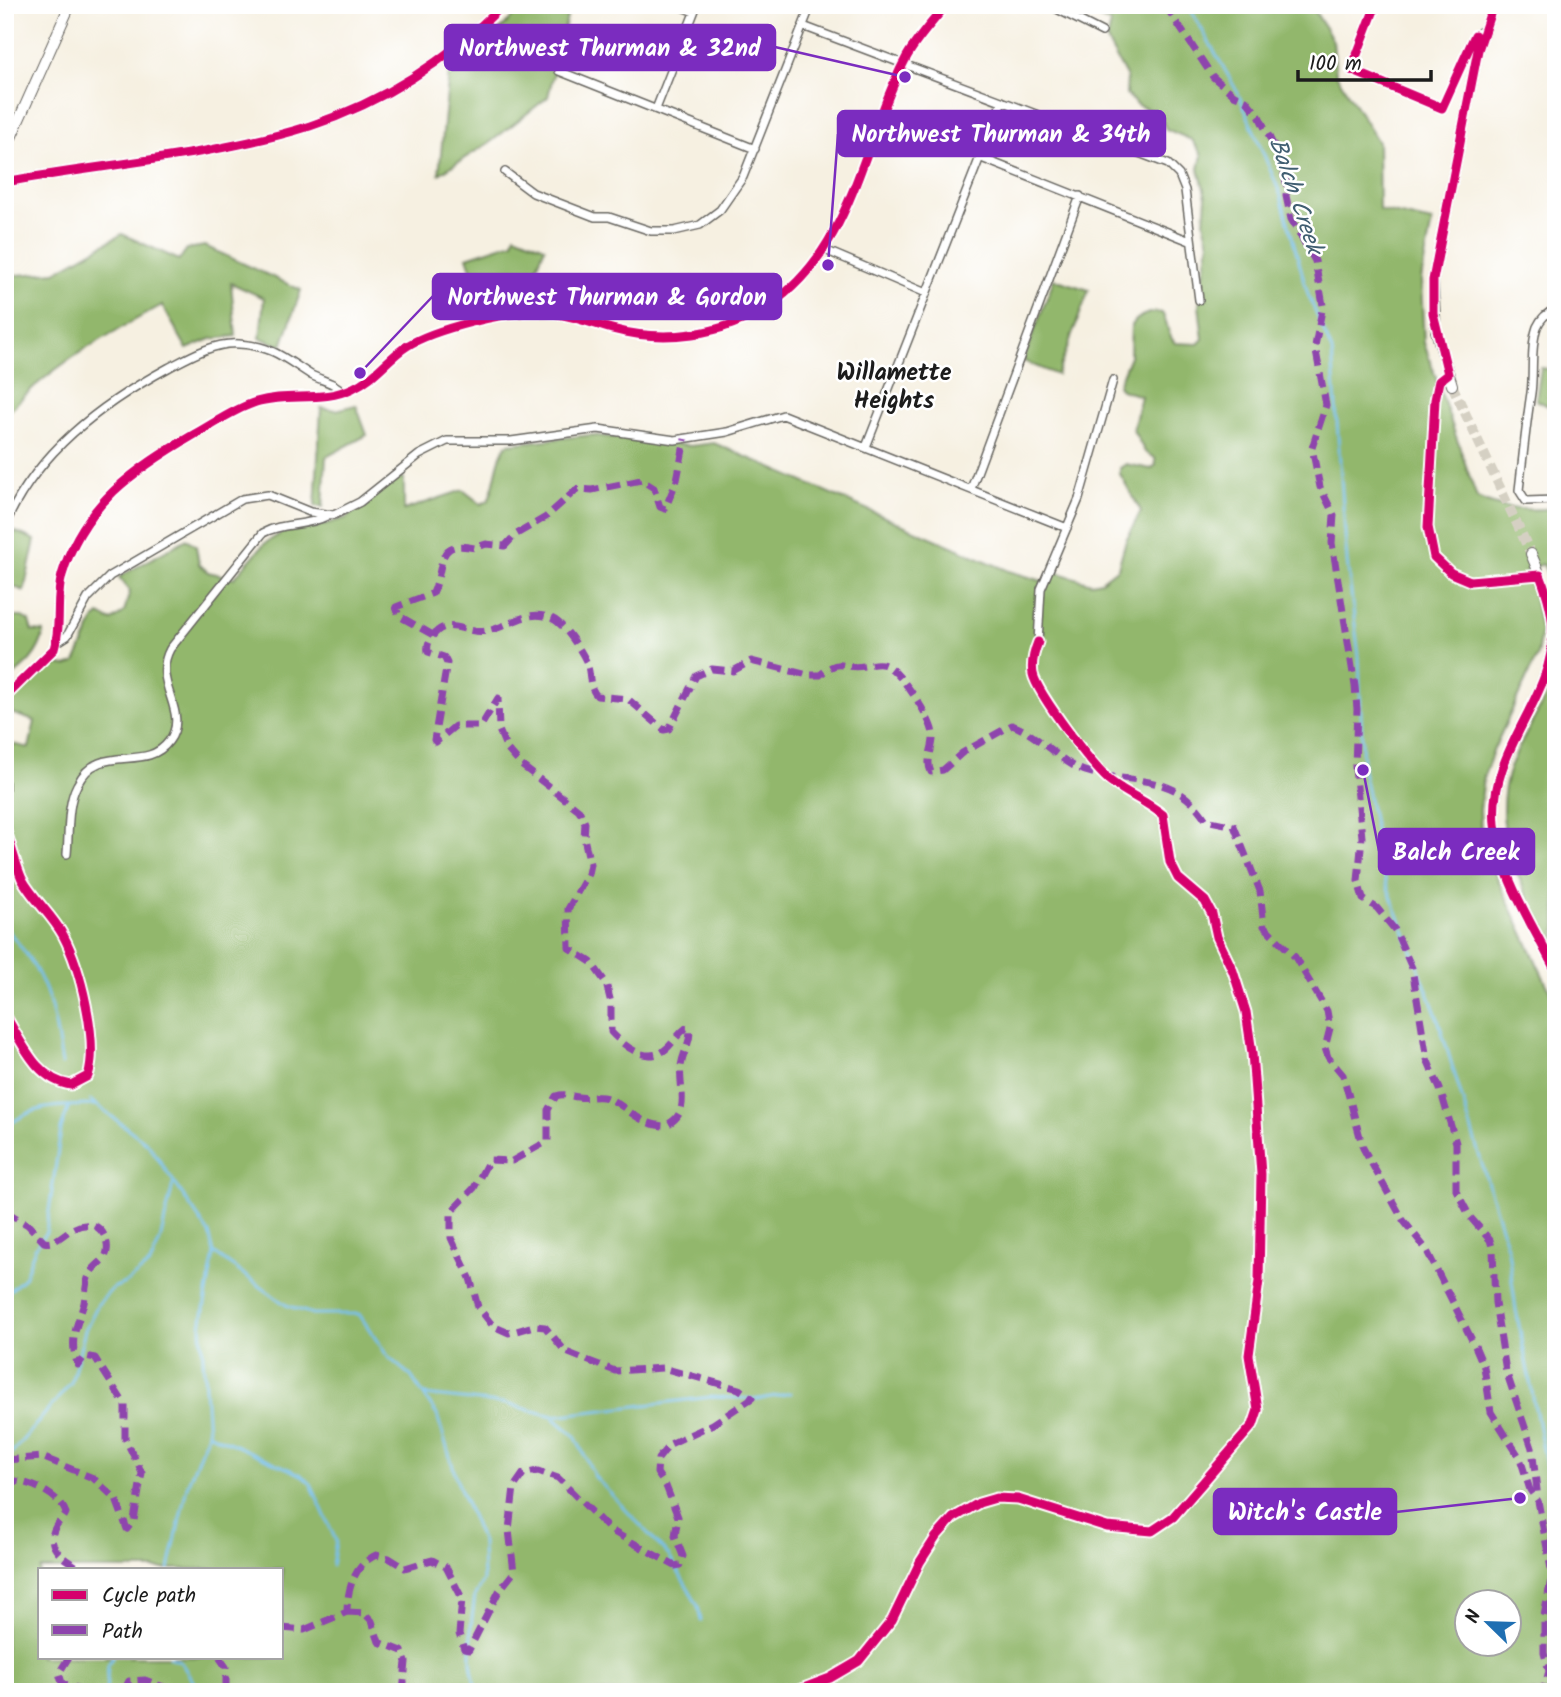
<svg xmlns="http://www.w3.org/2000/svg" width="1561" height="1697" viewBox="0 0 1561 1697" font-family="Kalam,sans-serif">
<style>
.forest{fill:#92b76c;stroke:#576a44;stroke-width:2;fill-rule:evenodd}
.lines{fill:none;stroke-linecap:round;stroke-linejoin:round}
.stream{stroke:#77c1f0;stroke-width:2.5}
.secondary-tunnel{stroke:#d5d0c3;stroke-width:10;stroke-dasharray:10 5;stroke-linecap:butt}
.street-casing{stroke:#686661;stroke-width:10}
.secondary-casing{stroke:#686661;stroke-width:12}
.street{stroke:#fff;stroke-width:7}
.secondary{stroke:#fff;stroke-width:10}
.quiet{stroke:#8e44ad;stroke-width:7;stroke-dasharray:14 7;stroke-linecap:butt}
.cycleway-casing{stroke:#fff;stroke-width:13}
.cycleway{stroke:#d6006c;stroke-width:9}
.labels{text-anchor:middle;dominant-baseline:central;stroke-width:5;stroke-linejoin:round;paint-order:stroke}
.water-label{font-size:24px;font-style:italic;fill:#405e71;stroke:#fff}
.neighbourhood-label{font-size:24px;font-weight:bold;fill:#1c1c1c;stroke:#fff}
.leader{fill:none;stroke:#7b2cbf;stroke-width:2.5}
.callout-dot{fill:#7b2cbf;stroke:#fff;stroke-width:2.5}
.callout{fill:#7b2cbf;stroke:#7b2cbf;stroke-width:2.5}
.callout-label{font-size:24px;text-anchor:middle;font-weight:bold;fill:#fff}
</style>
<rect width="100%" height="100%" fill="#fff"/>
<filter id="ink" filterUnits="userSpaceOnUse"><feTurbulence type="fractalNoise" baseFrequency=".0143" numOctaves="2"/><feDisplacementMap in="SourceGraphic" scale="14" xChannelSelector="R" yChannelSelector="G"/><feConvolveMatrix kernelMatrix="1 2 1 2 8 2 1 2 1" color-interpolation-filters="sRGB"/></filter>
<filter id="wash" filterUnits="userSpaceOnUse"><feTurbulence type="fractalNoise" baseFrequency=".00686" numOctaves="4" result="noise"/><feDisplacementMap in="SourceGraphic" scale="28" xChannelSelector="R" yChannelSelector="G"/><feGaussianBlur stdDeviation="1.57" result="paint"/><feColorMatrix in="noise" values="0 0 0 0 0 0 0 0 0 0 0 0 0 0 0 0 0 1.4 0 .05"/><feComposite in="paint" operator="in"/></filter>
<g filter="url(#wash)">
<rect width="100%" height="100%" fill="#f6f0e1"/>
<path class="forest" d="M524,5h46l-22,92 -56,44 -53,33 10,-102 41,-32z
M1068,5h239l6,3 20,33 3,33 42,68 1,68 53,12 -11,58 3,63 53,155c26,12 51,13 79,10v87l-13,-31 -18,7 8,18 8,43 -4,24 -43,93 -10,27 -4,34 1,25 11,32 64,137v688h-1551v-950l24,6 6,-27 -24,-8 1,-12 40,-38 14,3 9,-3 19,-43 5,-5 13,6 12,-9 6,-21 -11,-14 68,-38 9,7 3,18 9,8 26,6 30,-34 19,-12 29,-4 34,-10 52,-41 6,1v32l59,-20 18,14 7,-3c9,-18 7,-42 20,-57l83,-9 99,11 24,-3 295,128 37,11 10,-10 35,11 10,-2 17,-13 8,-28 15,-29 -21,-37v-6l6,-4 25,5 5,-4 -1,-7 -10,-6 -12,-22 8,-34 -20,-6 -3,-5 12,-29 1,-31c8,-9 19,-15 31,-12 7,10 4,21 13,30l23,1 5,-5 -4,-34 10,-62 -5,-21 2,-25 -7,-28 3,-14 -10,-15 -26,-11 -7,-15 -22,-9 -11,-11 1,-16 -20,-37 4,-18zM40,1569h242v88h-242zM1466,1602h42v42h-42z
M122,234l57,26 8,-11 18,-3 96,44 -19,56 -22,-8 4,-40 -33,-15 5,53 -25,3 -24,10 -25,-44c-57,32 -114,61 -157,111v-140l50,-4z
M515,235l30,12 -22,53 -39,7 -17,-50 46,-15z
M1054,279l35,11 -32,85 -34,-14z
M1541,368l15,2 -2,39 -18,-9z
M356,405l11,30 -41,22 -3,50 -8,-1 6,-98 15,2z
M14,531l21,9 -11,51 -19,-8v-26z
M5,617h17l7,4 3,10 12,1c-5,24 -20,35 -38,49z
M1556,672v282c-28,-59 -71,-122 -45,-189 13,-32 34,-61 45,-93z"/>
<g class="lines">
<path class="stream" d="M1188,5l50,88 42,100 28,101 24,57 15,210 12,96 4,113 23,113 52,136 70,231 8,60 40,205
M5,927c43,49 47,76 57,137
M90,1100l58,44 61,89 5,20 -13,73 7,107 -21,53 -18,83
M5,1129c26,-26 57,-23 91,-24
M214,1253l72,52 26,9h47l29,43 23,19 26,39 21,68 24,59 1,39 -8,14 -4,31v36l5,30
M5,1295l19,-17 11,-30 11,-16 15,-103 8,-23
M425,1395l82,9 46,12 158,-19 49,2 31,-6
M554,1418l21,18 20,41 74,79 29,50 3,15
M208,1433l92,41 11,10 25,57 -4,25
M10,1455l61,-72 14,-53 13,-26 15,-16 14,-6 23,-18 10,-23 13,-57
M169,1657l11,4 20,31
M106,1692l2,-27 5,-8
M1553,1692l3,-13"/>
</g>
</g>
<g filter="url(#ink)">
<g class="lines">
<path class="secondary-tunnel" d="M1452,385l79,169"/>
<g class="street-casing">
<path id="street" d="M677,5l17,7
M1049,5l53,27
M1376,5l-25,65 91,38 31,-70 10,-8
M803,26l365,138 11,11 6,15 14,110
M559,71l196,78
M656,109l41,-104
M979,157l211,84
M505,172l28,21 62,24h14l42,14h23l26,-6 20,-15 23,-33 68,-172
M825,250l101,43
M1556,309c-10,4 -15,9 -19,18 -7,20 -3,45 -6,66 -5,32 -8,64 -12,97l7,11 30,-1
M866,447l136,-346
M971,489l109,-293
M5,525c32,-73 95,-120 163,-157 21,-11 46,-26 71,-24 34,2 45,14 72,31 12,6 23,7 32,17
M1038,642l3,-53 38,-90 34,-119
M56,643l11,-7 21,-38 22,-22 132,-77 26,-4 42,17 24,3 26,-13 59,-47 28,-14h64l87,-12 77,11 52,-8 56,-17 284,113
M5,697l49,-48c8,-24 1,-50 8,-74 21,-71 73,-106 133,-141 20,-11 39,-25 61,-32 32,-10 67,1 97,-14 22,-10 35,-30 54,-42 27,-17 100,-35 132,-34 26,1 49,10 73,17 52,14 110,7 156,-23 85,-56 93,-162 137,-246 10,-20 27,-37 41,-55
M5,783v10
M5,828l16,49 17,23
M67,854c2,-22 0,-50 10,-69 22,-45 68,-11 92,-44 22,-30 -18,-57 1,-92l93,-116c20,-11 43,-6 64,-17"/>
</g>
<g class="secondary-casing">
<path id="secondary" d="M5,151l65,-146
M5,182c99,-18 210,-26 305,-56 73,-24 139,-67 193,-121
M1452,385l-16,-54 -3,-51 45,-230 15,-45
M1531,554c11,25 21,50 22,77 0,70 -64,118 -58,193 4,52 39,102 61,148"/>
</g>
<use href="#street" class="street"/>
<use href="#secondary" class="secondary"/>
<path class="quiet" d="M1165,5l48,72 21,18 12,5 13,16 21,43 7,27 -1,10 5,23 24,42 8,44 -8,41 11,59 -14,43 8,39 14,28 -2,28 23,143 2,23 -2,58 7,70 -4,44 5,18 14,9 18,22 17,38 15,91 13,30 16,54v47l14,27 20,23 3,10 2,53 11,68 26,77 6,50
M433,635l-34,-19 -3,-9 37,-14c13,-28 1,-54 42,-45l11,-4 19,2 10,-11 31,-18 31,-28 15,1 49,-10 13,8 6,19 5,2 12,-29 8,-41
M5,1211l23,14 16,17c16,4 24,-20 48,-17 10,2 17,16 15,26 -1,9 -11,13 -16,21 -6,9 -5,21 -7,31 -7,24 -16,37 -6,62l7,-9 10,2 30,47v33l17,35 -8,47 -7,9 -11,-30 -23,-21 -51,-21 -37,3
M5,1481c19,-3 55,13 61,32 -2,6 -7,8 -10,13 -13,22 10,34 25,43
M347,1612l17,1 8,8 7,21 23,9 4,11 -3,30
M282,1628l22,2 43,-18c0,-22 7,-47 29,-57l13,3 16,10 27,-8 14,7 16,31 -3,36 5,15 5,1 30,-59 15,-19 -5,-42 5,-43 9,-13 15,-3 20,7 52,52 65,36 5,-1 3,-9 -8,-20 3,-19 -12,-31 -9,-13 1,-14 12,-15 43,-20 39,-26 -13,-9 -76,-21 -48,3 -49,-19 -21,-25 -11,-1 -25,7 -16,-7 -15,-19 -8,-29 -19,-40v-26l23,-24 15,-28 23,1 36,-20v-31l8,-14c9,-3 13,0 22,1 11,2 21,-3 32,2 19,10 31,26 54,27 29,-12 14,-37 17,-60 2,-14 10,-23 9,-38h-4c-8,6 -13,15 -20,21 -19,16 -42,-3 -55,-17v-29l-5,-20 -15,-21 -22,-14 -1,-39 20,-35 2,-10 -6,-26 1,-15 -6,-13 -58,-45 -14,-16 -8,-19 -1,-32 -17,28h-26l-19,16 -2,-2 13,-77 -3,-6 -16,-5c-1,-6 0,-10 4,-15 15,-22 34,-2 54,-6 23,-3 41,-24 67,-12 11,5 28,31 33,42 6,13 1,24 11,35l31,3 36,31 5,-1 27,-53 16,-7 21,2 18,-10 57,14h12c22,-19 21,-5 44,-9 7,-1 14,-4 21,-1 14,4 48,55 48,70 1,13 -8,25 -2,37l12,-2 19,-17 50,-28c26,9 50,39 73,46 47,14 90,0 121,49l28,6 26,65 4,35 31,31 32,54 3,17 -5,20 3,9 15,18 20,73 40,72 23,29 49,97 9,21 7,45 29,46 10,32 8,11 14,73 -8,42v37l5,18 -6,21
M69,1657l-10,16 3,10 26,9
M219,1657l7,10v25
M123,1692l6,-11 16,-1 32,12"/>
<g class="cycleway-casing">
<path id="cycleway" d="M1376,5l-25,65 91,38 33,-73
M1493,5l-15,45 -45,230v33l15,61 -9,7 -4,19 -7,127 6,30 17,16 19,8 70,-6c7,18 13,37 13,57 0,69 -65,117 -58,192 4,52 39,102 61,148
M5,182c99,-18 210,-26 305,-56 73,-24 139,-67 193,-121
M5,697l49,-48c8,-24 1,-50 8,-74 21,-71 73,-106 133,-141 20,-11 39,-25 61,-32 32,-10 67,1 97,-14 22,-10 35,-30 54,-42 27,-17 100,-35 132,-34 26,1 49,10 73,17 52,14 110,7 156,-23 85,-56 93,-162 137,-246 10,-20 27,-37 41,-55
M5,828c5,14 11,38 17,51 11,20 30,36 41,56 17,32 36,106 25,141l-17,9c-35,-5 -49,-43 -66,-70
M793,1692l37,-14 29,-17 33,-41 28,-58 16,-25 17,-19 26,-15 17,-5 22,1 89,28 45,4 21,-14 80,-92 5,-15 -9,-55 10,-74 2,-107 -9,-121 -6,-41 -13,-41 -16,-34 -5,-23 -7,-13 -27,-23 -8,-16 -7,-47c-15,-13 -34,-20 -50,-32 -17,-11 -76,-90 -80,-109 -2,-11 1,-22 5,-32"/>
</g>
<use href="#cycleway" class="cycleway"/>
</g>
</g>
<g class="labels">
<g class="water-label">
<text transform="translate(1295 196) rotate(71)">Balch Creek</text>
</g>
<g class="neighbourhood-label">
<text x="894" y="373">Willamette<tspan x="894" dy="28">Heights</tspan></text>
</g>
</g>
<path class="leader" d="M905 77L775 47M828 265L838 134M360 373L433 296M1363 770L1379 851M1520 1498L1396 1512"/>
<g class="callout-dot">
<circle cx="905" cy="77" r="7"/>
<circle cx="828" cy="265" r="7"/>
<circle cx="360" cy="373" r="7"/>
<circle cx="1363" cy="770" r="7"/>
<circle cx="1520" cy="1498" r="7"/>
</g>
<g class="callout">
<rect x="445" y="25" width="330" height="45" rx="7"/>
<rect x="838" y="111" width="327" height="45" rx="7"/>
<rect x="433" y="274" width="348" height="45" rx="7"/>
<rect x="1379" y="829" width="155" height="45" rx="7"/>
<rect x="1214" y="1489" width="182" height="45" rx="7"/>
</g>
<g class="callout-label">
<text x="610" y="56">Northwest Thurman &amp; 32nd</text>
<text x="1001" y="142">Northwest Thurman &amp; 34th</text>
<text x="607" y="305">Northwest Thurman &amp; Gordon</text>
<text x="1456" y="860">Balch Creek</text>
<text x="1305" y="1520">Witch's Castle</text>
</g>
<rect width="1561" height="1697" fill="none" stroke="#fff" stroke-width="28"/>
<rect x="38" y="1568" width="245" height="91" fill="#ffffff" stroke="#a4a4a4" stroke-width="2"/>
<rect x="52" y="1590" width="35" height="10" fill="#d6006c" stroke="#a4a4a4" stroke-width="2"/>
<text x="102" y="1602" font-size="21" fill="#1c1c1c">Cycle path</text>
<rect x="52" y="1625" width="35" height="10" fill="#8e44ad" stroke="#a4a4a4" stroke-width="2"/>
<text x="102" y="1638" font-size="21" fill="#1c1c1c">Path</text>
<g transform="translate(1488 1623) rotate(293)"><circle r="33" fill="#ffffff" stroke="#a4a4a4" stroke-width="2"/>
<path d="M0-5L12 26L0 18L-12 26Z" fill="#1f6fb2"/>
<text y="-10" font-size="19" font-weight="bold" text-anchor="middle" fill="#1c1c1c">N</text>
</g>
<path d="M1298 70v10h133v-10" fill="none" stroke="#1c1c1c" stroke-width="3.5"/>
<text x="1309" y="70" font-size="21" fill="#1c1c1c" stroke="#ffffff" stroke-width="5" paint-order="stroke">100 m</text>
</svg>
